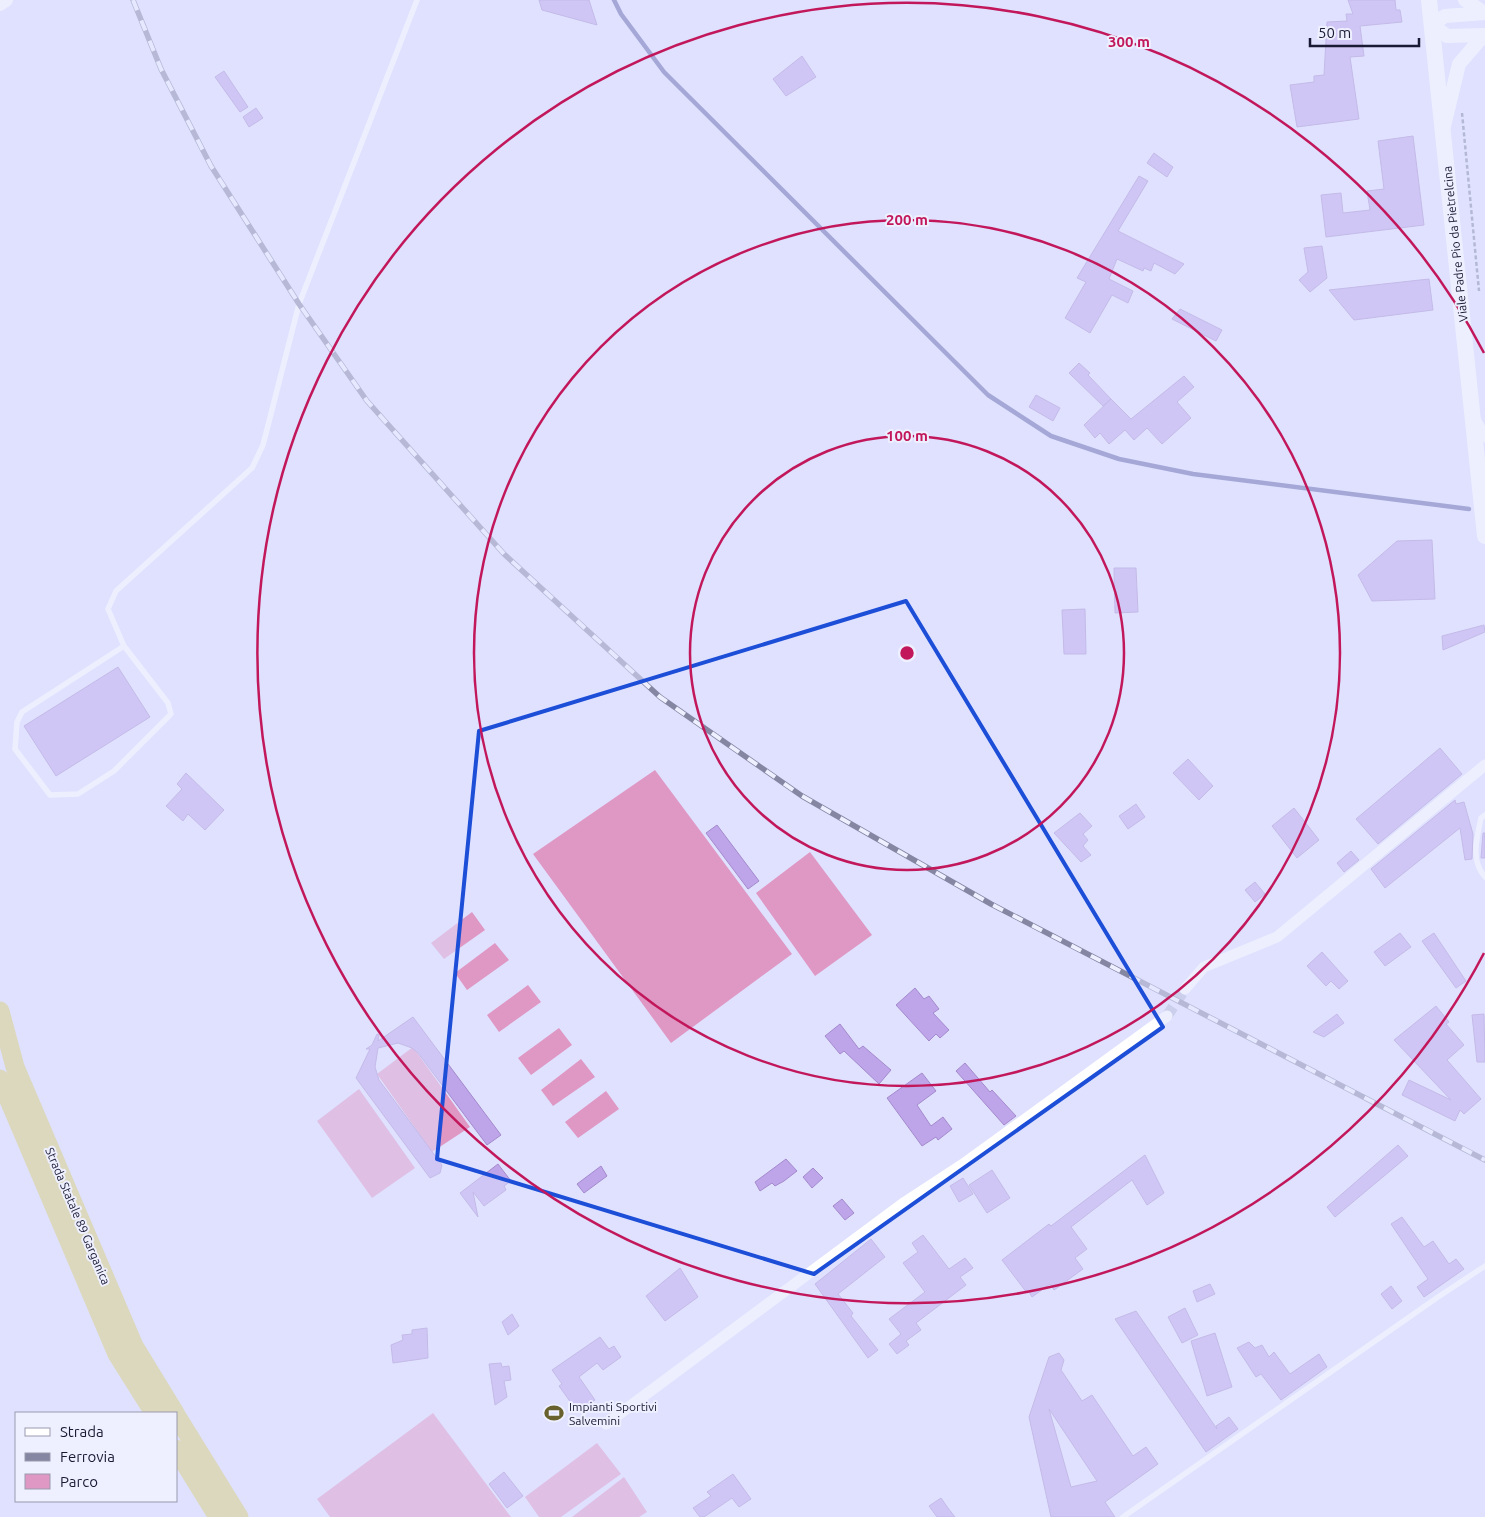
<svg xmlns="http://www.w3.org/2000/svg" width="1485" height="1517" viewBox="0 0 1485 1517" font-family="Ubuntu,sans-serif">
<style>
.green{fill:#df97c4}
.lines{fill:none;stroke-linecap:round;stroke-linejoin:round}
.stream{stroke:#5f60a6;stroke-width:4.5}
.building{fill:#bea4e9;stroke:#a48acd;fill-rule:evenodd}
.minor-tunnel{stroke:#b7b9d6;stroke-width:11;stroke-dasharray:11 5.5;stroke-linecap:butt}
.path{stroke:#8486a2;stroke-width:2.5;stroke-dasharray:4 2.5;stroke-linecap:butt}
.service{stroke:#fff;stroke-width:5.5}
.minor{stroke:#fff;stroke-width:11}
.tertiary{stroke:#fff;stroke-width:14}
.secondary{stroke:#fff;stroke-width:16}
.trunk{stroke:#dacc6e;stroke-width:19}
.rail-casing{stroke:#8586a2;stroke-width:5.5}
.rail{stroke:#eef0ff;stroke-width:4;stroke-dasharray:11;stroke-linecap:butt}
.marked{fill:none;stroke:#1d4ed8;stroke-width:4;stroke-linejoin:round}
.ring{fill:none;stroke:#c2185b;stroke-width:2.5}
.labels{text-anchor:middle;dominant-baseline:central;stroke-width:4;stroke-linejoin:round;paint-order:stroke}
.street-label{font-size:12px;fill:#191933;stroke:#eef0ff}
.poi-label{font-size:12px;fill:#191933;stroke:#eef0ff;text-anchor:start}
.centre{fill:#c2185b;stroke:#eef0ff;stroke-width:2.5}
.ring-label{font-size:15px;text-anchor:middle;font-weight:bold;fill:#c2185b;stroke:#eef0ff;stroke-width:4;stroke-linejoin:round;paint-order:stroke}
</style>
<rect width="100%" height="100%" fill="#dfe1ff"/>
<path class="green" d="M655,770l137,184 -121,89 -138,-189z
M810,852l62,83 -57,41 -59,-83z
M472,912l13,18 -41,29 -13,-16z
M495,943l14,17 -42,30 -12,-17z
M528,985l13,17 -42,30 -12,-17z
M559,1028l13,17 -41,30 -13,-17z
M413,1047l57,80 -38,25 -55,-78z
M581,1059l14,18 -42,29 -12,-16z
M359,1089l56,79 -43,30 -55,-77z
M606,1091l13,18 -41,29 -13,-16z
M433,1413l78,104h-181l-13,-18z
M597,1443l24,31 -60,43h-22l-14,-20z
M624,1477l23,35 -8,5h-67z"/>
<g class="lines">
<path class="stream" d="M614,0l7,14 43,58 324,323 63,41 68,23 74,15 276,35"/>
</g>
<path class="building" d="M539,0h50l8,25 -55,-15z
M1348,0h47l1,10h4l2,12 -42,4 4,30 -14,1 9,62 -62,8 -7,-42 24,-3v-6l10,-1 3,-53 20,-1 -1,-7h7z
M802,56l14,21 -30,19 -13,-17z
M224,71l24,36 -8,5 -25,-35z
M256,108l7,10 -14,9 -6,-10z
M1413,136l11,89 -98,12 -5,-42 20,-2 2,20 27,-3 -3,-19 17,-2 -6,-48z
M1154,153l19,14 -6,10 -20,-14z
M1139,176l9,5 -30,50 66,33 -9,10 -21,-11 -3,8 -7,-3 -1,3 -26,-12 -8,20 24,12 -5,12 -16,-8 -22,38 -25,-15 21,-36 -9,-4z
M1322,246l5,32 -17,14 -11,-12 9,-8 -4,-24z
M1429,279l4,31 -79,10 -25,-30z
M1180,309l42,21 -6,11 -44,-22z
M1079,363l11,10 -2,2 23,24 -8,7 -34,-33z
M1184,376l10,11 -17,15 14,16 -29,26 -15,-16 -13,12 -9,-10 -16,14 -9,-11 -5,5 -11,-13 27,-26 20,20z
M1036,395l24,13 -7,13 -24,-14z
M1432,540l3,59 -63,2 -14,-26 39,-34z
M1114,568h22l2,44 -23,1z
M1085,609l1,45h-22l-2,-44z
M1484,625l1,7 -42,18 -1,-14z
M118,667l32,50 -94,59 -32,-50z
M1440,748l22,26 -84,70 -22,-25z
M1188,759l25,27 -14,14 -26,-27z
M186,773l38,37 -19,20 -17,-16 -5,7 -17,-15 16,-17 -5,-5z
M1455,800l1,4 8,-2 9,32 -1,25 -7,1 -5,-32 -75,60 -14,-19z
M1136,804l9,13 -17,12 -9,-13z
M1294,808l25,32 -22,18 -25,-32z
M1080,813l12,13 -9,8 5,6 -5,6 8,9 -10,7 -27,-29z
M717,825l42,56 -11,8 -42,-56z
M1483,833h2v25h-4z
M1351,851l8,9 -15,12 -7,-9z
M1255,882l10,12 -10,8 -10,-12z
M1400,933l11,14 -26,19 -11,-14z
M1434,933l32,48 -10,7 -34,-47z
M1322,952l26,29 -9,8 -8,-8 -5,5 -19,-20z
M915,988l9,11 5,-3 10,13 -6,4 16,17 -9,8 -4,-4 -7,7 -33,-36z
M1436,1006l13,16 -3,2 18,21 -17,15 34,39 -17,15 -4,-4 -5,11 -53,-26 7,-15 42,20 -57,-60z
M1337,1014l7,9 -20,14 -11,-5z
M1484,1014l1,48h-8l-5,-47z
M413,1017l88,118 -14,10 -69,-92 -6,-5 -14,-5 -20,5 -3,19 4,13 63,85 -2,8 -10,5 -74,-100 14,-29h-4l6,-4 5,-11 2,1 -1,6z
M840,1024l19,25 4,-3 28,24 -12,14 -35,-33 -4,3 -15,-18z
M965,1063l25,29 2,-2 24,26 -12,9 -48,-54z
M922,1073l14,18 -19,14 14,21 12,-9 9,12 -14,11 -2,-3 -14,9 -35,-48z
M1398,1145l10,11 -73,61 -8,-10z
M1145,1155l19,38 -17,12 -15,-25 -61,47 16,22 -12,9 8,11 -29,21 -4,-6 -18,13 -3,-5 -2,1 -25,-33 47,-36 2,2z
M786,1159l11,12 -13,10 -9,5 -3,-3 -12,8 -5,-9z
M498,1164l13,17 -7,5 2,4 -22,16 -11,-14 5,25 -18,-24z
M601,1166l6,10 -23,17 -7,-9z
M813,1168l10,10 -11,10 -9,-11z
M992,1170l18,28 -23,15 -18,-28z
M963,1178l10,16 -14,8 -9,-16z
M842,1199l12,14 -9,7 -12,-14z
M1402,1217l22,30 9,-6 16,23 7,-5 8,10 -40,28 -7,-10 11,-8 -37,-55z
M923,1235l26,34 16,-11 8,10 -13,9 6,8 -50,38 5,7 -15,11 3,4 -12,9 -8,-10 12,-10 -12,-15 36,-27 -22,-29 15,-11 -6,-9z
M871,1239l14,18 -47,37 15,19 -2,3 27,34 -10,8 -53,-74z
M680,1268l18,29 -33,24 -19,-25z
M1210,1284l5,10 -18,8 -4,-11z
M1391,1286l11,15 -10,8 -11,-15z
M1185,1308l13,27 -16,8 -14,-26z
M1136,1311l81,118 -1,-3 13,-9 9,12 -32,23 -91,-133z
M512,1314l7,12 -11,9 -6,-13z
M427,1328l1,30 -35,5 -2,-18 12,-5 -1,-5 10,-1v-4z
M1215,1333l17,54 -25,9 -16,-55z
M600,1337l9,12 5,-3 7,11 -18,13 -6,-7 -18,14 16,23 -15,11 -4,-5 -2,1 -15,-21 3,-2 -10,-14z
M1249,1342l6,6 7,-3 7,12 5,-5 16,22 29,-20 8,13 -46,33 -20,-26 -5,3 -19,-29z
M1059,1353l5,7 -3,10 21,31 10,-6 41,61 13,-9 12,17 -53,38 10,15h-64l-22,-100 20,-60zM1049,1409l48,72 -26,6z
M501,1363l1,4 7,-1 2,14 -7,1 3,16 -12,8 -6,-41z
M504,1472l19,24 -16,12 -18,-24z
M733,1474l18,25 -12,8 -7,-9 -28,19h-4l-7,-9 18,-12 -4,-4z
M941,1498l7,10 7,9h-18l-8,-11z"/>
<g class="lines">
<path class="minor-tunnel" d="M1167,1016l18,-27"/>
<path class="path" d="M1462,113l17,178"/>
<path class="service" d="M124,646l-102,66 -5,10 -2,27 35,46 28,-1 36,-23 57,-57 -3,-11 -44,-57 -16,-37 8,-18 136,-123 11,-23 36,-141 118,-304
M1485,815l-4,3c-4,20 -11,42 4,59
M1123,1517l315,-220 47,-31"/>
<path class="minor" d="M1475,419l10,18
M1185,989l19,-22 73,-30 208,-172
M606,1424l299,-222 61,-40 201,-146"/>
<path class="tertiary" d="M1465,0l18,12
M0,4l6,-4
M1485,13l-40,3 -13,9 15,11 38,-1
M1444,126l15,-62 24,-28"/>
<path class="secondary" d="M1429,0l56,536"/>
<path class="trunk" d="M0,1011l15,56 119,279 41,67
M0,1079l117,275 37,59
M176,1415l63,102
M176,1449l42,68"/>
<g class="rail-casing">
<path id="rail" d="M133,0l28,69 50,97 88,138 68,97 137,153 156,143 142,99 189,108 494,256"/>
</g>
<use href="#rail" class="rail"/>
</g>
<path d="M0 0H1485V1517H0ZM906,601l257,426 -349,247 -377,-115 42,-428z" fill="#dfe1ff" fill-opacity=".55" fill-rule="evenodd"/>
<path class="marked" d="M906,601l257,426 -349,247 -377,-115 42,-428z"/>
<g class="ring">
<circle cx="907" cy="653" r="217"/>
<circle cx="907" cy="653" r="433"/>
<path d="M1484 953A650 650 0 1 1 1484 353"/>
</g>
<defs>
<g id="stadium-bare" transform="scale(1.5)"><path d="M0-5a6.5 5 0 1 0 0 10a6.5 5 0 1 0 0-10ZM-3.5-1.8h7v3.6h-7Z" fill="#68612d" stroke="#eef0ff" stroke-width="2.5" paint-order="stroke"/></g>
</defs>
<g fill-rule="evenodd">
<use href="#stadium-bare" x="554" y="1413"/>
</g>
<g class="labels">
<g class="street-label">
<text transform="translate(1455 244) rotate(-96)">Viale Padre Pio da Pietrelcina</text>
<text transform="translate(78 1216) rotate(67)">Strada Statale 89 Garganica</text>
</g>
<g class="poi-label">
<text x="569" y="1406">Impianti Sportivi<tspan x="569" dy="14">Salvemini</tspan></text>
</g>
</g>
<circle cx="907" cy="653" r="8" class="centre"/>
<g class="ring-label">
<text x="1129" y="47">300 m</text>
<text x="907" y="225">200 m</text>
<text x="907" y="441">100 m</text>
</g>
<rect x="15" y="1412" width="162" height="90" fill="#eef0ff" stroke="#999aad"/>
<rect x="25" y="1428" width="25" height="8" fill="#ffffff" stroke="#999aad"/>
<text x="60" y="1437" font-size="15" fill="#191933">Strada</text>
<rect x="25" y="1453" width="25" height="8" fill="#8586a2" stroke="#999aad"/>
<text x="60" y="1462" font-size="15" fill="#191933">Ferrovia</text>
<rect x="25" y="1474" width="25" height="15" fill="#df97c4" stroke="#999aad"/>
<text x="60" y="1487" font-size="15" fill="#191933">Parco</text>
<path d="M1310 38v8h109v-8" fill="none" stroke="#191933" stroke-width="2.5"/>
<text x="1318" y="38" font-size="15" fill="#191933" stroke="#eef0ff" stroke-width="4" paint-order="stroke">50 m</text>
</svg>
